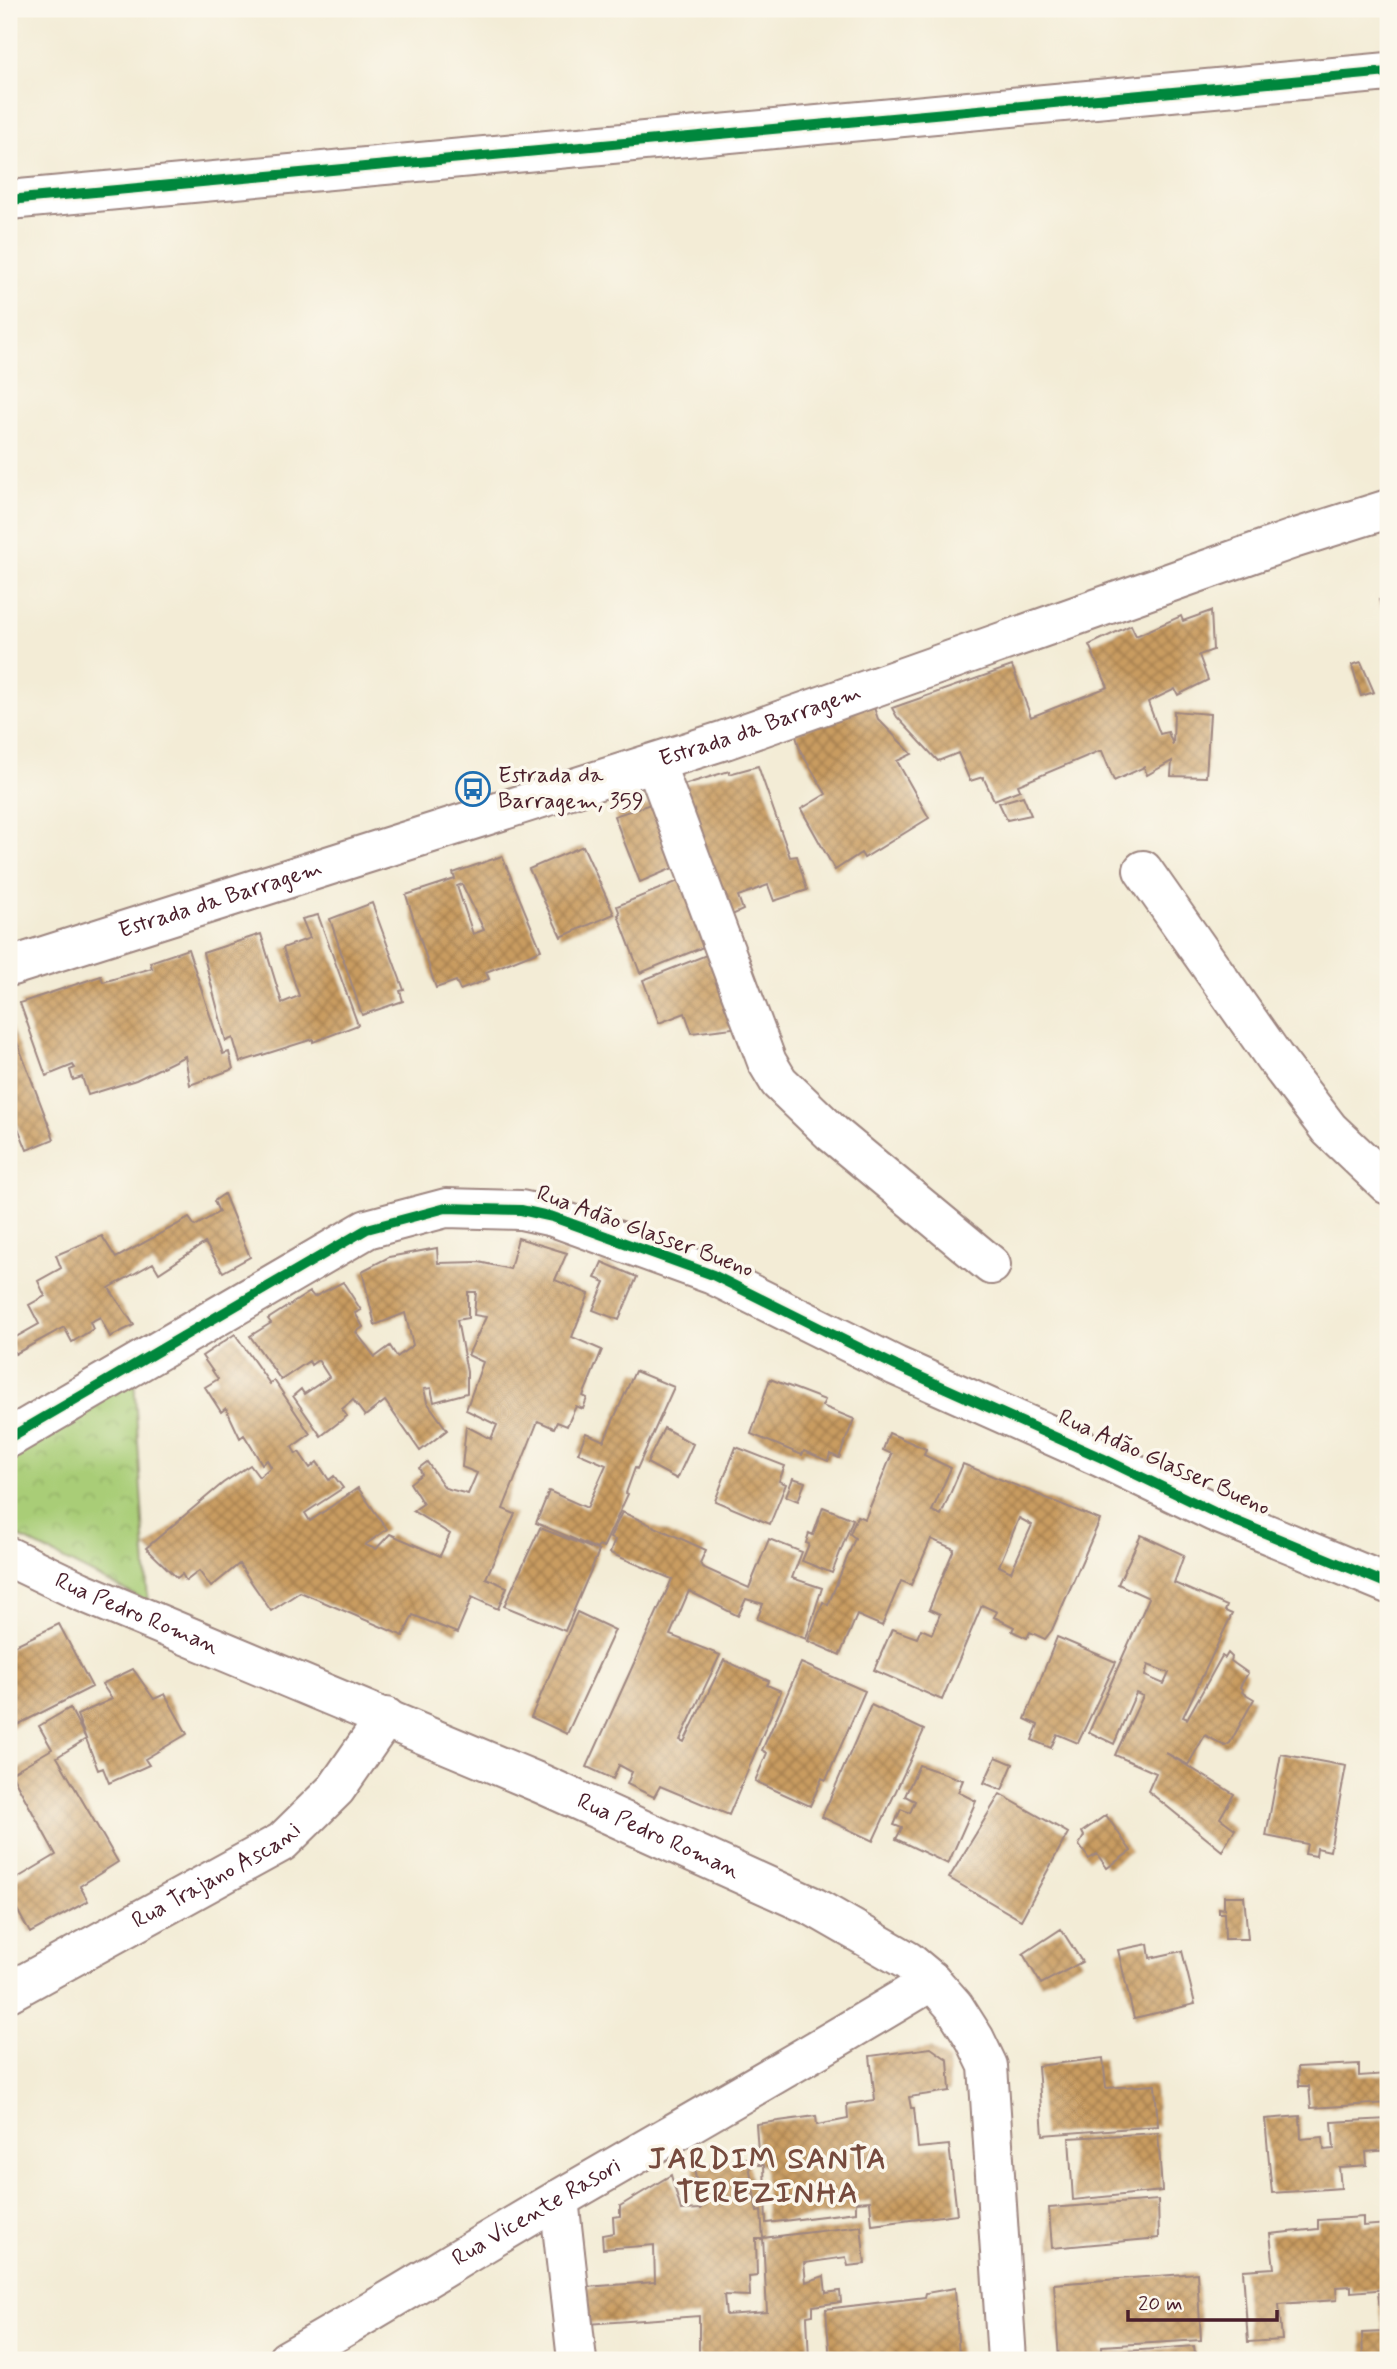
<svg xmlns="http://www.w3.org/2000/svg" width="1397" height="2369" viewBox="0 0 1397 2369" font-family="Mynerve,sans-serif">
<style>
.park{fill:url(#park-crowns);stroke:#7a7651;stroke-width:2}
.building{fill:url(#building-cross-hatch);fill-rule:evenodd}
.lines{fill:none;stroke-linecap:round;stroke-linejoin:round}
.minor-casing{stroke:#9e8680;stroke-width:42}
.minor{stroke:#fff;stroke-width:38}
.cycleway-casing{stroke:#fbf7ec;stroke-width:15}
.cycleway{stroke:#00873e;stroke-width:10}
.labels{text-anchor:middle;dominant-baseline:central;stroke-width:7;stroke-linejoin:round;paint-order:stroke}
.street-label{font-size:23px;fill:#4a1f2b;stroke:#fbf7ec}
.poi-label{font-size:23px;fill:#4a1f2b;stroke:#fbf7ec;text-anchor:start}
.district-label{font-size:30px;font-weight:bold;letter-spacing:2px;fill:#764b3e;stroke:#fbf7ec}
</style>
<defs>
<pattern id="park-crowns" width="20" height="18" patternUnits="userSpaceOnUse" patternTransform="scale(1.75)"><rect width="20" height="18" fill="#a9cd77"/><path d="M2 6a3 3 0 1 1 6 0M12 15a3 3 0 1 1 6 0" fill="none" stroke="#93b067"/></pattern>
<pattern id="building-cross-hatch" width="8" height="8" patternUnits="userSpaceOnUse" patternTransform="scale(1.75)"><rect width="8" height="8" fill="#c99c60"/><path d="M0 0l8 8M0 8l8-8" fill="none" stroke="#a57f4f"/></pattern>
</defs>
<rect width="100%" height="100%" fill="#fbf7ec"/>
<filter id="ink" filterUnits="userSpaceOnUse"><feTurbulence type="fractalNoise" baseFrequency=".0143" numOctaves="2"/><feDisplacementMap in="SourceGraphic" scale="14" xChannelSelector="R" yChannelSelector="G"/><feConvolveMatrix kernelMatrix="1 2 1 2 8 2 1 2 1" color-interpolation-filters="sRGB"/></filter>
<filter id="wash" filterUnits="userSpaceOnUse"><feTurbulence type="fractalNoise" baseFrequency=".00686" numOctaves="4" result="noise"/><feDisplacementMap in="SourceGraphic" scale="28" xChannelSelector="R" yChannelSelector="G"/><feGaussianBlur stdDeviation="1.57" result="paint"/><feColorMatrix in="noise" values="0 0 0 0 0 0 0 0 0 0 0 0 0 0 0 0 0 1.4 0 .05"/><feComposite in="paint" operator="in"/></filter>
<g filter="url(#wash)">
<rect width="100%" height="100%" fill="#f3ecd6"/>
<path class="park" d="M134,1377l14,225 -139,-70v-89z"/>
<g id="blocks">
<path class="building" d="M1388,597v29l-9,-26z
M1211,611l2,39 -14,5 9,25 -30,15 -3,-6 -27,13 12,32 8,-2 5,13 1,-34 36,3 -4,63 -35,-1 1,-15 -25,14 -3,-8 -30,14 -12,-30h-3l-81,34 2,5 -26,10 -11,-23 -13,4 -12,-28 -20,8 -41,-44 -5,-9 120,-42 19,51 77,-30 -19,-42 42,-20 5,11 45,-20 2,5z
M1361,662l13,30 -13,4 -9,-31z
M872,702l6,17 34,35 -15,7 32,57 -65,40 -3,-5 -26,17 -34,-61 25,-15 -25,-42 -6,-19z
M758,766l32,91 7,-1 10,34 -33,11 -6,-16 -30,11 5,14 -13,6 -50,-130 49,-15v3z
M1023,796l8,19 -24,5 -8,-17z
M660,801l25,62 -45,19 -26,-66z
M583,846l31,68 -53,23 -32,-68z
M502,856l39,94 -55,22 3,7 -29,11 -4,-9 -20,7 -30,-93 49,-16 -2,-6zM462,884l22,46 -11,4 -16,-48z
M691,876l27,65 -78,32 -22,-58 2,-1 -3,-8z
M372,903l32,87 -4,1 3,10 -41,14 -32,-96z
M318,915l40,110 -45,17v-3l-73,23 -7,-24 -7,3 -23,-88 58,-19 21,69 17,-7 -16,-48 27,-10 -8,-19z
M188,949l35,105 6,-2 4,17 -43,16 -5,-29 -49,24 -48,15 -6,-18 -9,3 -3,-10 5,-2 -2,-3 -27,11 -26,-73 81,-27 2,6 49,-14 -2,-6z
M714,952l35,74 -57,7 -7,-20 -26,10 -16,-43z
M9,1021l45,118 -27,11 -18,-45z
M224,1194l26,63 -27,15 -18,-29 -46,30 -6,-10 -44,25 25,37 -24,12 -10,-20 -10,5 3,7 -21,13 -8,-15 -49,27 -6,-13 30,-17 -10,-19 16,-9 -7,-15 23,-13 -5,-13 46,-19 14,22 73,-40 6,8 24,-14 -5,-11z
M518,1238l49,15 -12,27 34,14 -17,43 30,13 -19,46 4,2 -4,11 -7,-3 -9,20 -10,-4 -3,6 -16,-7 -35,88 12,5 -29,64 21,9 -9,22 -26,-12 -15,36 -44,-18 -10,21 -103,-44 -29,19 -32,-47 -28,23 -12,-16 -13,10 -4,-7 -5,4 -31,-30 77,-65 27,-18 9,12 12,-10 -4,-7 -5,4 -18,-29 -4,3 -14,-30 -5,4 -16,-25 13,-8 -16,-23 33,-22 35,50 4,-4 36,54 -18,13 4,7 3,-2 11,16 7,-6 12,18 5,-4 9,12 -38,25 5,8 48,-33 29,41 -22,16 11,4 14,-15 50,22 10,-22 -37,-23 10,-7 -13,-21 12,-9 -3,-6 8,-6 18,26 23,6 9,-21 -15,-6 4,-41 25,13 6,-14 -31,-15 17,-48 -15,-7 18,-38 -12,-2 2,-23h-8v26l-11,2 10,52v21l-33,9 -3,-14 -7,1 3,13 20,28 -27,21 -35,-50 -20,15 -12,-16 -11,9 5,7 -26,20 -28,-40 8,-7 3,5 25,-17 -11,-17 -7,5 -2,-4 -28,19 -31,-44 21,-13 -3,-4 42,-27 4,5 29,-15 18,28 -6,3 8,14 -7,5 19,25 15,-11 7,11 16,-12 -8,-32 -30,12 -13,-54 27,-14 48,-9 1,15 41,-1 31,7z
M602,1262l35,15 -18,43 -26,-10 12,-28 -10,-4z
M635,1371l39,16 -37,82 -2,-1 -9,25 2,1 -25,54 -4,-2 -2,3 -61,-26 13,-32 38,17 19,-43 -28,-12 8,-20 18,8z
M770,1379l55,21 -3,6 32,13 -15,39 -9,-4 -2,7 -24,-10 -2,4 -51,-21z
M664,1428l29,16 -16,35 -30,-16z
M889,1433l37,16 -2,6 27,13 -19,43 9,4 22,-51 137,56 -48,110 -7,9 -15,-7 -3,6 -15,-7 2,-4 -20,-10 3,-5 -15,-7 -40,95 -68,-30 18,-41 25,9 4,-9 11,5 8,-20 -11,-5 25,-60 -23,-10 -20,46 -10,-4 -19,45 -25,-11 -17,40 -32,-14 15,-39 5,3 27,-67 -5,-4 7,-18 8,3 27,-65 -9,-4zM1019,1518l13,7 -21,47 -12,-6z
M736,1447l49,19 -6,15 7,3 -16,40 -55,-23z
M793,1478l12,4 -7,19 -12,-5z
M823,1507l30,12 -21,54 -30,-12 7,-17 -3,-1 3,-10 4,2z
M622,1512l84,38 -6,13 2,4 47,21 20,-49 33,13 -10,26 30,10 -16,51 -49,-20 6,-15 -17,-5 -8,17 -49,-25 -19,44 50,20 -40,85 4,2 40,-82 45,21 -2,4 14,6 -52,124 -69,-29 -6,11 -27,-13 5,-12 -13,-7 -6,14 -26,-12 85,-188 -62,-26 5,-13 -5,-2z
M540,1528l59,23 -34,80 -61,-25z
M1141,1535l43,20 -10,28 53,23 -2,5 7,3 -49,103 4,2 35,-63 3,2 3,-5 4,4 -1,4 17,12 -8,14 3,2 -1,3 12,7 -24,44 -5,3 -20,-11 -17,30 -22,-12 68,41 -14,24 15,11 -13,22 -74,-60 8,-18 -41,-18 28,-59 -7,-3 -22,51 -25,-12 60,-134 -31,-14zM1148,1665l21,8 -5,11 -19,-8z
M577,1612l38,18 -48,104 -36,-17z
M59,1624l33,63 -83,42v-81z
M1057,1637l59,25 -38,81 -21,-9 -6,14 -19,-8 6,-15 -13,-6z
M801,1663l64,28 -39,89 -4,-2 -12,28 -55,-25 12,-28 -5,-3z
M133,1669l21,30 11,-5 22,40 -42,25 4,6 -40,18 -6,-15 -5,2 -21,-55 35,-16 -10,-15z
M871,1705l53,25 -51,111 -51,-24z
M70,1708l16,31 -29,18 61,105 -38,24 8,15 -58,32 -21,-38v-12l47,-28 -45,-82 41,-24 -13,-23z
M1281,1754l65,12 -16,85 -13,-3 -1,8 -11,-2 2,-10 -41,-8z
M996,1757l17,7 -11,26 -18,-7z
M919,1765l44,15 -5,12 18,9 -28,63 -52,-25 6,-11 -8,-3 7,-16 9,4 5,-12 -10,-5z
M1000,1794l68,39 -47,87 -72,-42z
M1106,1815l25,36 -24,17 -10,-14 -8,5 -10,-14 5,-9 -2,-4z
M1224,1896h20l4,43h-23l-1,-26h-5v-5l5,1z
M1061,1929l21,33 -41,22 -18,-30z
M1148,1944l2,14 32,-7 13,53 -61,14 -16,-68z
M931,2048l17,12 2,31 -41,6 2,11h3l4,40 31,-3 8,69 -85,11 -2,-24 -14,1v10l-90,11 -2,-58h-5l-3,-41 60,-8 1,9 31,-6 -1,-15 28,-4 -5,-44z
M1103,2058l3,30 49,-3 3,41 -115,9 -5,-69z
M1359,2064v12l29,-2v29l-77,5 -2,-22h-10l-1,-19z
M1300,2116l1,23 22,-2 1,13 10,-1 -2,-27 56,-3v31l-22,2 1,13 -28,2 2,21 -69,5 -7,-74z
M1158,2133l4,58 -89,9 -4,-62z
M748,2158l9,54 4,-1 2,28h-7l1,37 -8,1 1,19 -26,-1 2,20 41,-3 -4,-74 98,-12 4,38 -17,2 -2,-9 -42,6 2,19 18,-6 2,17 14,-2 1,11 -28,4v9l-6,1 2,44h-110v-44l-112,8 -1,-37 69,-5 -1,-37 -51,4 -1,-14 12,-2 -1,-16 7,-1v-10l51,-31 10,35 20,-1 -7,-41z
M1158,2200l1,38 -107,10 -3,-40z
M1363,2217v9l25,-2v65l-37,3v-6l-15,1 1,13 -58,4 3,36 -34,2 -5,-72 31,-2 -4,-34 48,-5v-9z
M1197,2273l4,67 -99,6v7l92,-7 2,14h-137l-5,-76z
M955,2288l4,69 -129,3 -4,-51 99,-12 1,-4z
M1378,2293h10v67h-25l-1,-27 21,-1z"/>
</g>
</g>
<g filter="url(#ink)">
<use href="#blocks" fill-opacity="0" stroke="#9e8680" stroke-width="2"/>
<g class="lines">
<g class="minor-casing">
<g id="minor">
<path d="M9,200l1379,-128"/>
<path d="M655,763l112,299 12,20 53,51 159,132"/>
<path d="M1143,870l131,187 55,72 59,56"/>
<path id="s1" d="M9,967l716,-227 568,-201 95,-30"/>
<path d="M9,1438l358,-209 79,-21 75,2 32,7 160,58 183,91 206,92 112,54 174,72"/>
<path id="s2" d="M9,1557l71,34 462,193 272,123 94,54 24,20 22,25 21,33 13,27 19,294"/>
<path id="s3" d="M9,1992l273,-150 54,-53 50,-72"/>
<path d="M559,2199l18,161"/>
<path id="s4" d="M287,2360c93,-52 182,-109 274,-162 124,-72 248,-142 371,-217"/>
</g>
</g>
<use href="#minor" class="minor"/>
<g class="cycleway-casing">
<path id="cycleway" d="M9,200l1379,-128
M9,1438l358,-209 79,-21 75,2 32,7 160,58 183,91 206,92 112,54 174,72"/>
</g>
<use href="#cycleway" class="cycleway"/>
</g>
</g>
<defs>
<g id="bus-ring" transform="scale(1.75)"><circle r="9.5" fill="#fbf7ec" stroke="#1f6fb2" stroke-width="1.5"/><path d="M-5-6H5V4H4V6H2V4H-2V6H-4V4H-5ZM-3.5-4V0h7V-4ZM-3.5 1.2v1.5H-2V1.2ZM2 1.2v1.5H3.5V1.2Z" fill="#1f6fb2"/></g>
</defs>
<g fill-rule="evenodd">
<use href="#bus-ring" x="473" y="789"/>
</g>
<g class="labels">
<g class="street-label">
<text stroke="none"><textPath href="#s1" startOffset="789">Estrada da Barragem</textPath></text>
<text stroke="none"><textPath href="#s1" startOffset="222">Estrada da Barragem</textPath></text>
<text transform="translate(645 1232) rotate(20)">Rua Adão Glasser Bueno</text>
<text transform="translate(1164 1463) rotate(24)">Rua Adão Glasser Bueno</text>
<text stroke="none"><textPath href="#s2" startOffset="140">Rua Pedro Roman</textPath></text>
<text stroke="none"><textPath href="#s2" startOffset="707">Rua Pedro Roman</textPath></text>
<text stroke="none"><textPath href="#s3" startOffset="238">Rua Trajano Ascani</textPath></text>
<text stroke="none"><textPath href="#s4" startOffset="290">Rua Vicente Rasori</textPath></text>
</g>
<g class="poi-label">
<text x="498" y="776">Estrada da<tspan x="498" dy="26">Barragem, 359</tspan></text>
</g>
<g class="district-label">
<text x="768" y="2159">JARDIM SANTA<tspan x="768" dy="34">TEREZINHA</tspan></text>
</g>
</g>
<rect width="1397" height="2369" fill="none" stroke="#fbf7ec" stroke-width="35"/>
<path d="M1128 2310v10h149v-10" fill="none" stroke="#4a1f2b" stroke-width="3.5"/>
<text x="1138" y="2310" font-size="21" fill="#4a1f2b" stroke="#fbf7ec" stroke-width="5" paint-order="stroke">20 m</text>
</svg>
